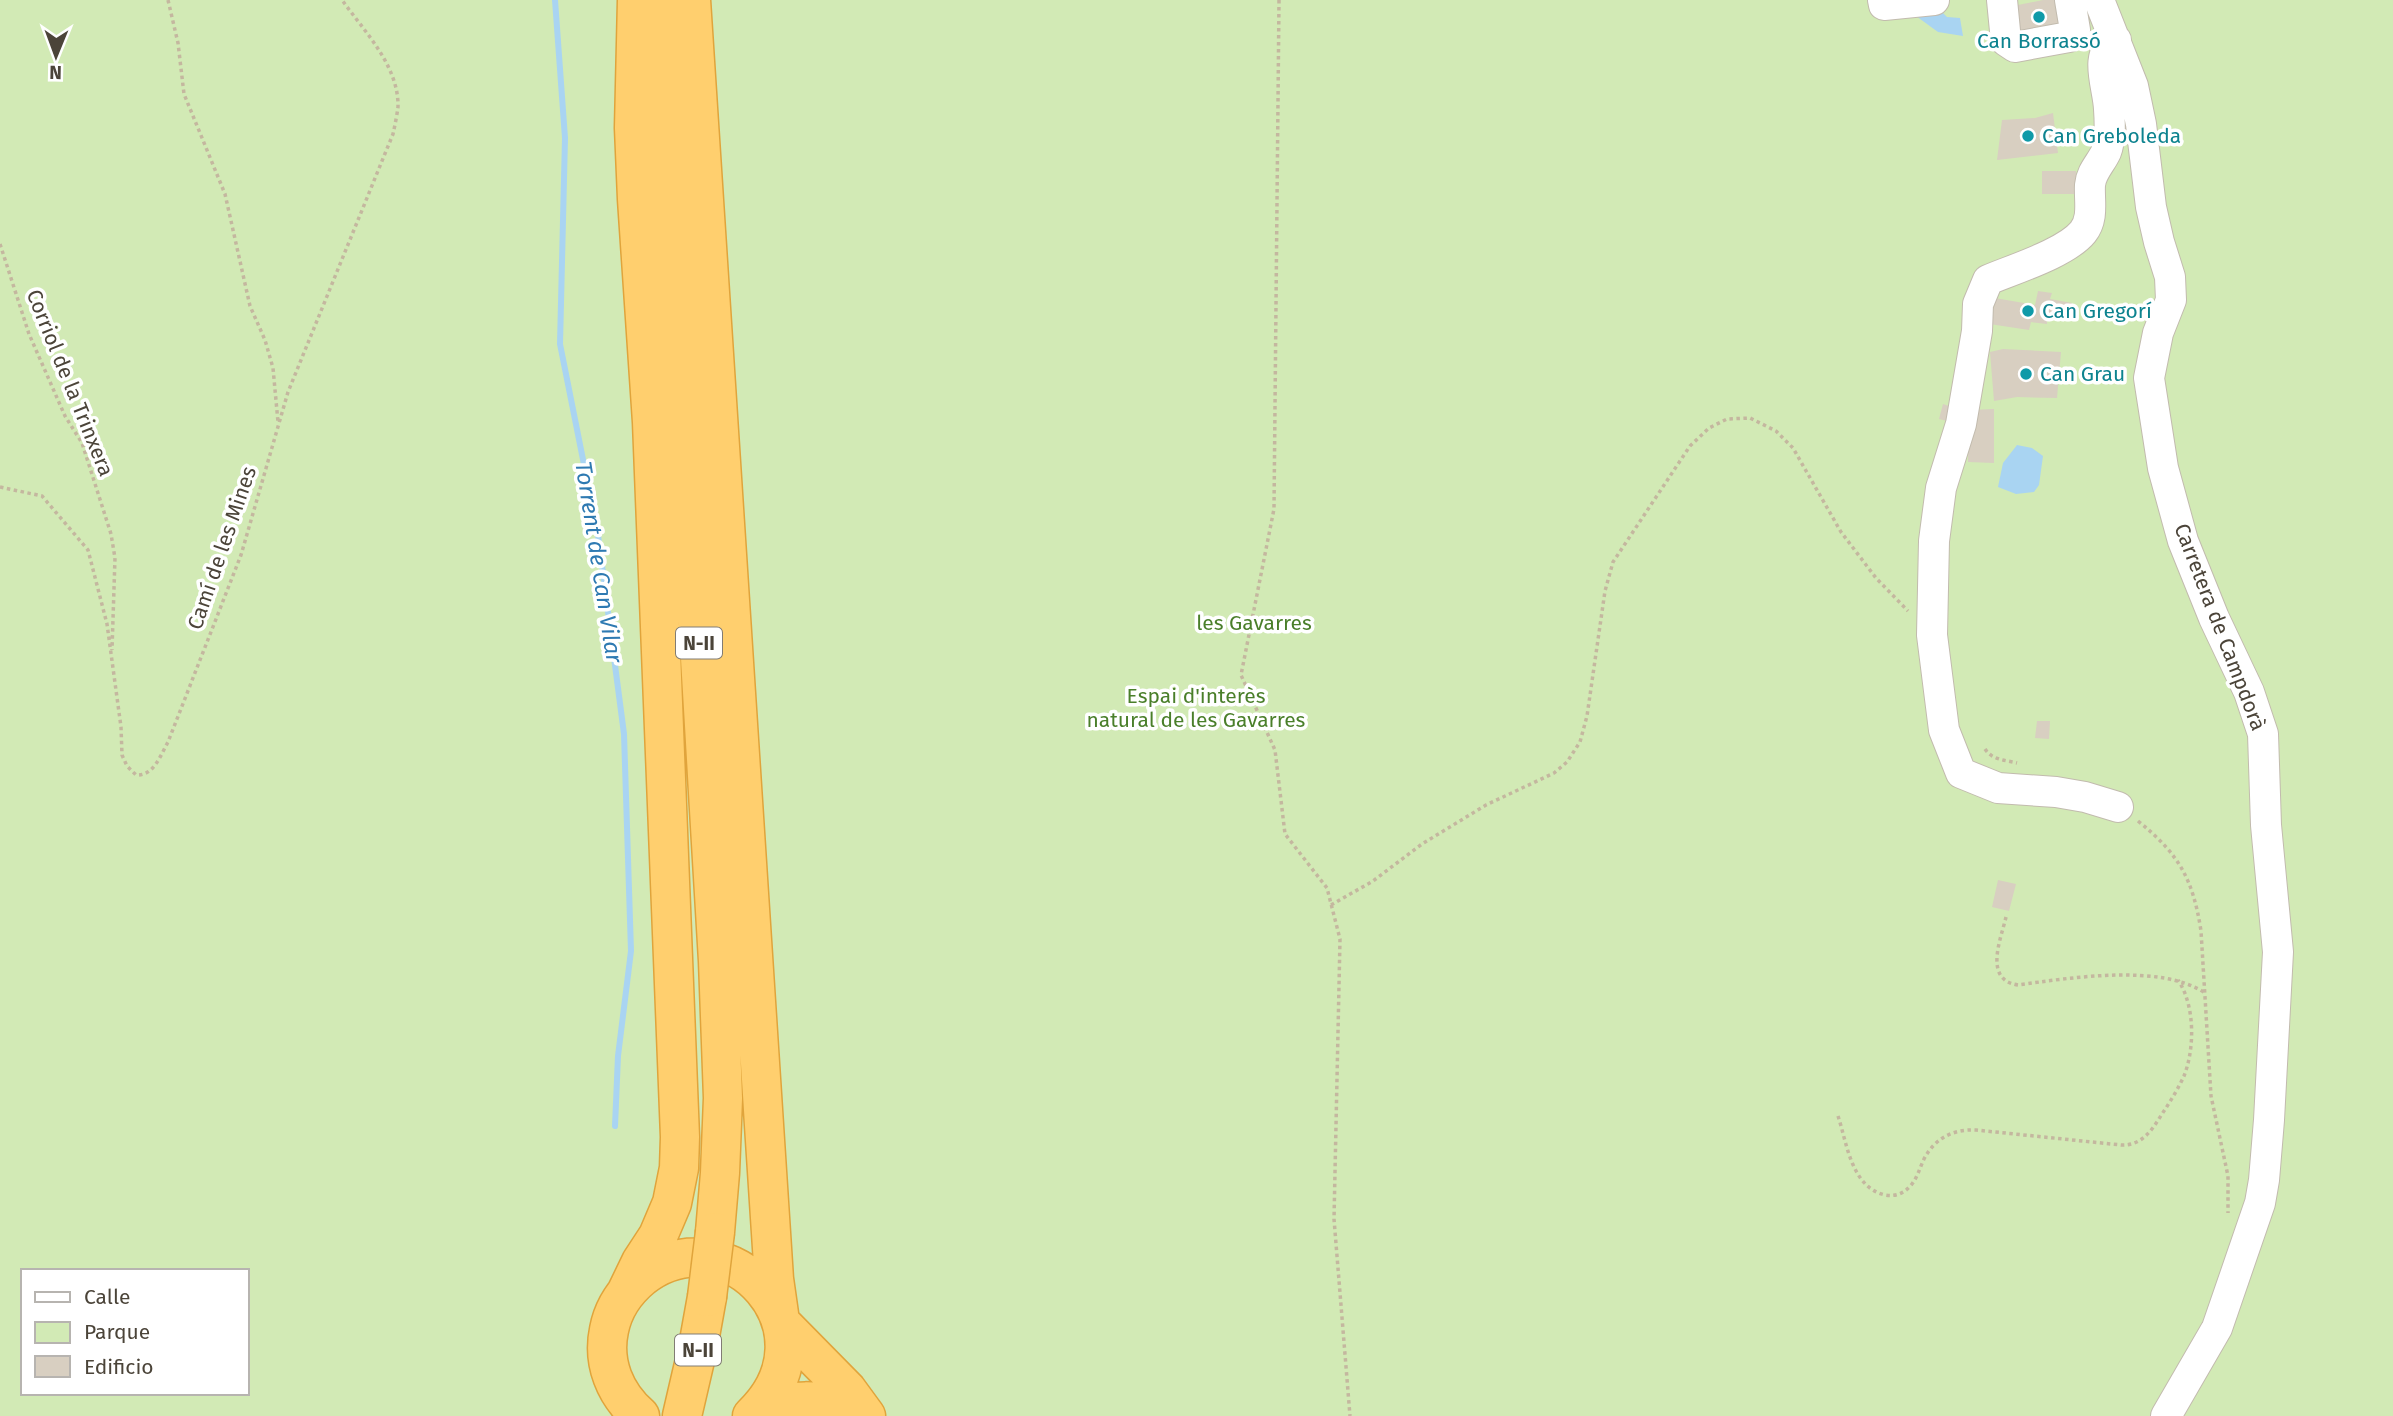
<svg xmlns="http://www.w3.org/2000/svg" width="2393" height="1416" viewBox="0 0 2393 1416" font-family="'Fira Sans',sans-serif">
<style>
.green{fill:#d2eab5;fill-rule:evenodd}
.water{fill:#a9d4f2}
.lines{fill:none;stroke-linecap:round;stroke-linejoin:round}
.stream{stroke:#a9d4f2;stroke-width:6}
.building{fill:#d8cfc1}
.minor-casing{stroke:#c2bbae;stroke-width:32}
.highway-casing{stroke:#e0a43c;stroke-width:41}
.path{stroke:#c4b79f;stroke-width:3.5;stroke-dasharray:3.5 3.5;stroke-linecap:butt}
.minor{stroke:#fff;stroke-width:30}
.highway{stroke:#ffcf6e;stroke-width:38}
.highway-bridge-casing{stroke:#e0a43c;stroke-width:41;stroke-linecap:butt}
.highway-bridge{stroke:#ffcf6e;stroke-width:38}
.culture-dot{fill:#0f9aa8;stroke:#fff;stroke-width:2.5}
.labels{text-anchor:middle;dominant-baseline:central;stroke-width:7;stroke-linejoin:round;paint-order:stroke}
.shield{fill:#fff;stroke:#817c74;stroke-width:2}
.shield-label{font-size:19px;font-weight:bold;fill:#4b4439}
.culture-label{font-size:21px;fill:#0d838f;stroke:#fff;text-anchor:start}
.street-label{font-size:21px;fill:#4b4439;stroke:#fff}
.park-label{font-size:21px;fill:#4a7f2a;stroke:#fff}
.water-label{font-size:23px;font-style:italic;fill:#2e7ab2;stroke:#fff}
</style>
<rect width="100%" height="100%" fill="#f6f3ec"/>
<path class="green" d="M0,0h2393v1416h-2393zM23,1271h224v122h-224z"/>
<path class="water" d="M1938,8l9,9 13,1 3,18 -25,-4 -22,-16z
M2017,445l15,3 11,8 -4,29 -5,7 -18,2 -18,-7 5,-24z"/>
<g class="lines">
<path class="stream" d="M555,0l10,138 -5,206 38,191 26,199 7,217 -13,105 -3,70"/>
</g>
<path class="building" d="M2043,0h18l4,28 -47,9 -5,-31z
M2053,113l5,40 -61,7 5,-40 33,-2z
M2042,171h34l1,23h-35z
M2038,291l14,2 -2,6 22,4 -2,17 -18,-2h-5v6l-16,-2 -2,8 -46,-7 6,-26 46,8z
M2116,311h7v11h-7z
M2003,349l58,3 -4,46 -40,-1 -23,4 -4,-49z
M1943,404l15,5 -3,14 -16,-4z
M1994,409v54l-26,-1 1,-52z
M2037,721h13l-1,18 -14,-1z
M1998,880l18,4 -7,27 -17,-4z"/>
<g class="lines">
<g class="minor-casing">
<path id="minor" d="M1883,0l1,5 50,-5
M2002,0l4,41 9,6 54,-10 6,-7 -5,-30
M2099,0l34,86 8,38 10,83 8,35 11,35 1,23 -13,33 -9,45 14,90 20,73 31,77 35,74 14,42 3,91 12,127 -9,168 -5,60 -4,23 -43,125 -51,88
M2116,40c-23,15 -8,46 -7,69 1,14 2,30 -3,43 -5,11 -15,20 -16,33 -1,16 4,33 -7,47 -17,21 -69,37 -95,48l-10,24 -1,27 -16,93 -20,64 -7,53 -2,94 12,95 17,43 37,15 58,4 29,5 33,10"/>
</g>
<g class="highway-casing">
<path id="highway" d="M661,0l57,961 5,137 -3,75 -5,59
M691,0l83,1279 5,35
M627,1291l14,-29 17,-26 14,-33 7,-35 1,-31 -28,-715 -15,-223 -3,-71 3,-128
M782,1324l65,66 19,26
M640,1416c-25,-22 -38,-53 -31,-86 4,-21 16,-39 33,-53 87,-67 199,54 110,139
M682,1416l16,-69 9,-50
M754,1416c33,-19 69,-20 102,0"/>
</g>
<path class="path" d="M168,0l10,43 6,51 41,100 25,112 15,34 8,28 5,54
M1279,0l-5,509 -33,166 34,75 10,84 42,54 13,51 -6,280 16,197
M0,244l29,90 36,82 17,27 29,91 4,24 -3,92
M0,487l42,9 46,54 19,74 14,103 1,28 5,11 9,9c18,1 24,-19 32,-33l73,-187 47,-163 105,-258c2,-9 4,-19 5,-27 1,-41 -34,-76 -56,-107
M1985,749c7,11 20,11 32,14
M2138,821c41,33 55,58 63,110l10,165 17,80v37
M1331,905l42,-24 49,-37 64,-39 68,-32 13,-11 13,-20 7,-26 18,-125 8,-29 77,-116 19,-18 18,-9 23,-1 26,13 17,17 48,84 35,46 32,33
M2006,917c-5,22 -23,63 12,68 51,-7 143,-22 187,8
M1838,1116c9,27 13,71 47,79 11,2 20,-2 27,-11 6,-8 8,-17 12,-25 11,-21 29,-30 52,-29l145,15c21,1 31,-15 41,-31 8,-12 16,-25 22,-38 11,-28 11,-71 -6,-96"/>
<use href="#minor" class="minor"/>
<use href="#highway" class="highway"/>
<g class="highway-bridge-casing">
<path id="highway-bridge" d="M707,1297l8,-65"/>
</g>
<use href="#highway-bridge" class="highway-bridge"/>
</g>
<g class="culture-dot">
<circle cx="2039" cy="17" r="7"/>
<circle cx="2028" cy="136" r="7"/>
<circle cx="2028" cy="311" r="7"/>
<circle cx="2026" cy="374" r="7"/>
</g>
<g class="labels">
<g class="shield">
<rect x="676" y="627.5" width="46" height="31" rx="5"/>
<rect x="675" y="1334.5" width="46" height="31" rx="5"/>
</g>
<g class="shield-label">
<text x="699" y="643">N-II</text>
<text x="698" y="1350">N-II</text>
</g>
<g class="culture-label">
<text x="2039" y="41" text-anchor="middle">Can Borrassó</text>
<text x="2042" y="136">Can Greboleda</text>
<text x="2042" y="311">Can Gregorí</text>
<text x="2040" y="374">Can Grau</text>
</g>
<g class="street-label">
<text transform="translate(70 383) rotate(68)">Corriol de la Trinxera</text>
<text transform="translate(222 548) rotate(-71)">Camí de les Mines</text>
<text transform="translate(2220 627) rotate(69)">Carretera de Campdorà</text>
</g>
<g class="park-label">
<text x="1254" y="623">les Gavarres</text>
<text x="1196" y="696">Espai d'interès<tspan x="1196" dy="24">natural de les Gavarres</tspan></text>
</g>
<g class="water-label">
<text transform="translate(599 562) rotate(81)">Torrent de Can Vilar</text>
</g>
</g>
<rect x="21" y="1269" width="228" height="126" fill="#ffffff" stroke="#b7b4b0" stroke-width="2"/>
<rect x="35" y="1292" width="35" height="10" fill="#ffffff" stroke="#b7b4b0" stroke-width="2"/>
<text x="84" y="1304" font-size="21" fill="#4b4439">Calle</text>
<rect x="35" y="1322" width="35" height="21" fill="#d2eab5" stroke="#b7b4b0" stroke-width="2"/>
<text x="84" y="1339" font-size="21" fill="#4b4439">Parque</text>
<rect x="35" y="1356" width="35" height="21" fill="#d8cfc1" stroke="#b7b4b0" stroke-width="2"/>
<text x="84" y="1374" font-size="21" fill="#4b4439">Edificio</text>
<g transform="translate(56 56) rotate(181)" stroke="#ffffff" stroke-width="5" paint-order="stroke">
<path d="M0-5L12 26L0 18L-12 26Z" fill="#4b4439"/>
<text y="-10" font-size="19" font-weight="bold" text-anchor="middle" fill="#4b4439">N</text>
</g>
</svg>
